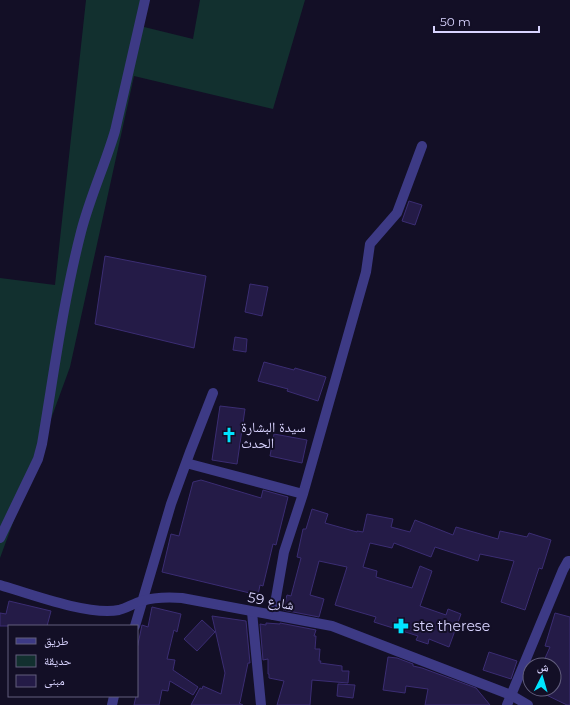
<svg xmlns="http://www.w3.org/2000/svg" width="570" height="705" viewBox="0 0 570 705" font-family="Montserrat,'Noto Naskh Arabic',sans-serif">
<style>
.green{fill:#12302f}
.building{fill:#241b47;stroke:#3b2d73}
.lines{fill:none;stroke-linecap:round;stroke-linejoin:round}
.minor{stroke:#3d3a85;stroke-width:10}
.tertiary{stroke:#3d3a85;stroke-width:10}
.labels{text-anchor:middle;dominant-baseline:central;stroke-width:4;stroke-linejoin:round;paint-order:stroke}
.poi-label{font-size:14px;fill:#d9d4ff;stroke:#130f26;text-anchor:start}
.street-label{font-size:14px;fill:#d9d4ff;stroke:#130f26}
</style>
<rect width="100%" height="100%" fill="#130f26"/>
<path class="green" d="M86,0h58l-4,26 53,13 7,-39h105l-32,109 -139,-33 -64,291 -70,191v-280l55,7z"/>
<path class="building" d="M409,201l13,4 -7,20 -13,-4z
M105,256l101,20 -12,72 -99,-24z
M250,284l18,3 -6,29 -17,-4z
M235,337l12,2 -1,13 -13,-2z
M264,362l30,8 1,-2 31,9 -8,24 -31,-10 1,-2 -30,-8z
M220,406l25,3 -8,55 -25,-4z
M274,434l33,6 -5,23 -32,-7z
M201,480l60,18 2,-8 25,7 -12,48 -3,-1 -10,42 -3,-1 -2,10 -96,-23 9,-38 8,2 14,-54z
M312,509l16,5 -3,9 32,9v-1l6,1 4,-18 26,5 -2,8 19,5 5,-12 38,15 3,-8 42,12 2,-8 27,6 2,-4 22,7 -9,29 -3,-1 -14,42 -24,-8 13,-41 -34,-7 -2,7 -43,-14 -4,10 -37,-14 -2,5 -22,-5 -7,24 14,4 -1,6 36,11 8,-22 12,5 -12,35 26,9 2,-6 13,5 -12,33 -20,-8 -1,5 -12,-4 2,-4 -44,-14 2,-5 -41,-12 12,-38 -28,-6 -9,34 14,4 -5,18 -36,-7 4,-15 4,1 10,-38 -4,-1 6,-28h3z
M9,601l42,10 -4,15h-47v-13l6,1z
M152,607l29,7 -4,18 -3,-2 -7,29 8,1 -2,10 25,17 -5,8 -23,-14 -2,10 -6,-1 -3,15h-25l2,-9h1v-47l5,-24 6,2z
M555,613l15,4v88h-3l-33,-16h20v-24h-12l8,-18 -5,-1z
M212,616l34,5 4,42h-2l-8,39 -1,1 4,2h-52l9,-17 2,1 1,-3 18,8 4,-21z
M202,620l13,12 -18,19 -13,-12z
M266,623l14,1v-1l36,7 -2,6h2l-1,13h5l-1,12h2l-1,2 22,3v5h7l-1,12 -36,-3 -2,25h-33l7,-24 -15,-3v-4h-1v-15l-5,1 -3,-36 6,1z
M489,652l28,9 -6,18 -28,-9z
M388,657l9,1 16,6v2l9,2 54,20 14,17h-65l3,-16 -22,-3 -1,7 -22,-3z
M338,684l17,1 -2,13 -16,-2z"/>
<g class="lines">
<path class="minor" d="M186,463l117,31
M0,538l38,-79 4,-15c12,-71 21,-142 39,-212 9,-35 24,-67 34,-101l30,-131
M252,612l9,93
M273,615l11,-63 19,-58 63,-222 4,-28 27,-31 25,-67
M135,626l36,-122 19,-52 23,-59
M112,705l2,-9
M507,705l56,-135 5,-9h2"/>
<path class="tertiary" d="M0,585c30,9 89,31 119,25 8,-2 15,-7 23,-9 13,-4 26,-4 40,-3l150,28 179,69 17,10"/>
</g>
<defs>
<g id="church-bare" transform="scale(1.2)"><path d="M-1.2-6h2.4v3.5h3.3v2.4h-3.3V6h-2.4V-.1h-3.3v-2.4h3.3Z" fill="#00e5ff" stroke="#130f26" stroke-width="2.5" paint-order="stroke"/></g>
<g id="pharmacy-bare" transform="scale(1.2)"><path d="M-2-6h4v4h4v4h-4v4h-4v-4h-4v-4h4Z" fill="#00e5ff" stroke="#130f26" stroke-width="2.5" paint-order="stroke"/></g>
</defs>
<g fill-rule="evenodd">
<use href="#church-bare" x="229" y="435"/>
<use href="#pharmacy-bare" x="401" y="626"/>
</g>
<g class="labels">
<g class="poi-label">
<text x="241" y="427">سيدة البشارة<tspan x="241" dy="16">الحدث</tspan></text>
<text x="413" y="626">ste therese</text>
</g>
<g class="street-label">
<text transform="translate(271 601) rotate(10)">شارع 59</text>
</g>
</g>
<rect x="8" y="625" width="130" height="72" fill="#130f26" stroke="#625e7d"/>
<rect x="16" y="638" width="20" height="6" fill="#3d3a85" stroke="#625e7d"/>
<text x="44" y="645" font-size="12" fill="#d9d4ff">طريق</text>
<rect x="16" y="655" width="20" height="12" fill="#12302f" stroke="#625e7d"/>
<text x="44" y="665" font-size="12" fill="#d9d4ff">حديقة</text>
<rect x="16" y="675" width="20" height="12" fill="#241b47" stroke="#625e7d"/>
<text x="44" y="685" font-size="12" fill="#d9d4ff">مبنى</text>
<g transform="translate(542 677) rotate(5)"><circle r="19" fill="#130f26" stroke="#625e7d"/>
<path d="M0-3L7 15L0 10L-7 15Z" fill="#00e5ff"/>
<text y="-6" font-size="11" font-weight="bold" text-anchor="middle" fill="#d9d4ff">ش</text>
</g>
<path d="M434 26v6h105v-6" fill="none" stroke="#d9d4ff" stroke-width="2"/>
<text x="440" y="26" font-size="12" fill="#d9d4ff" stroke="#130f26" stroke-width="3" paint-order="stroke">50 m</text>
</svg>
